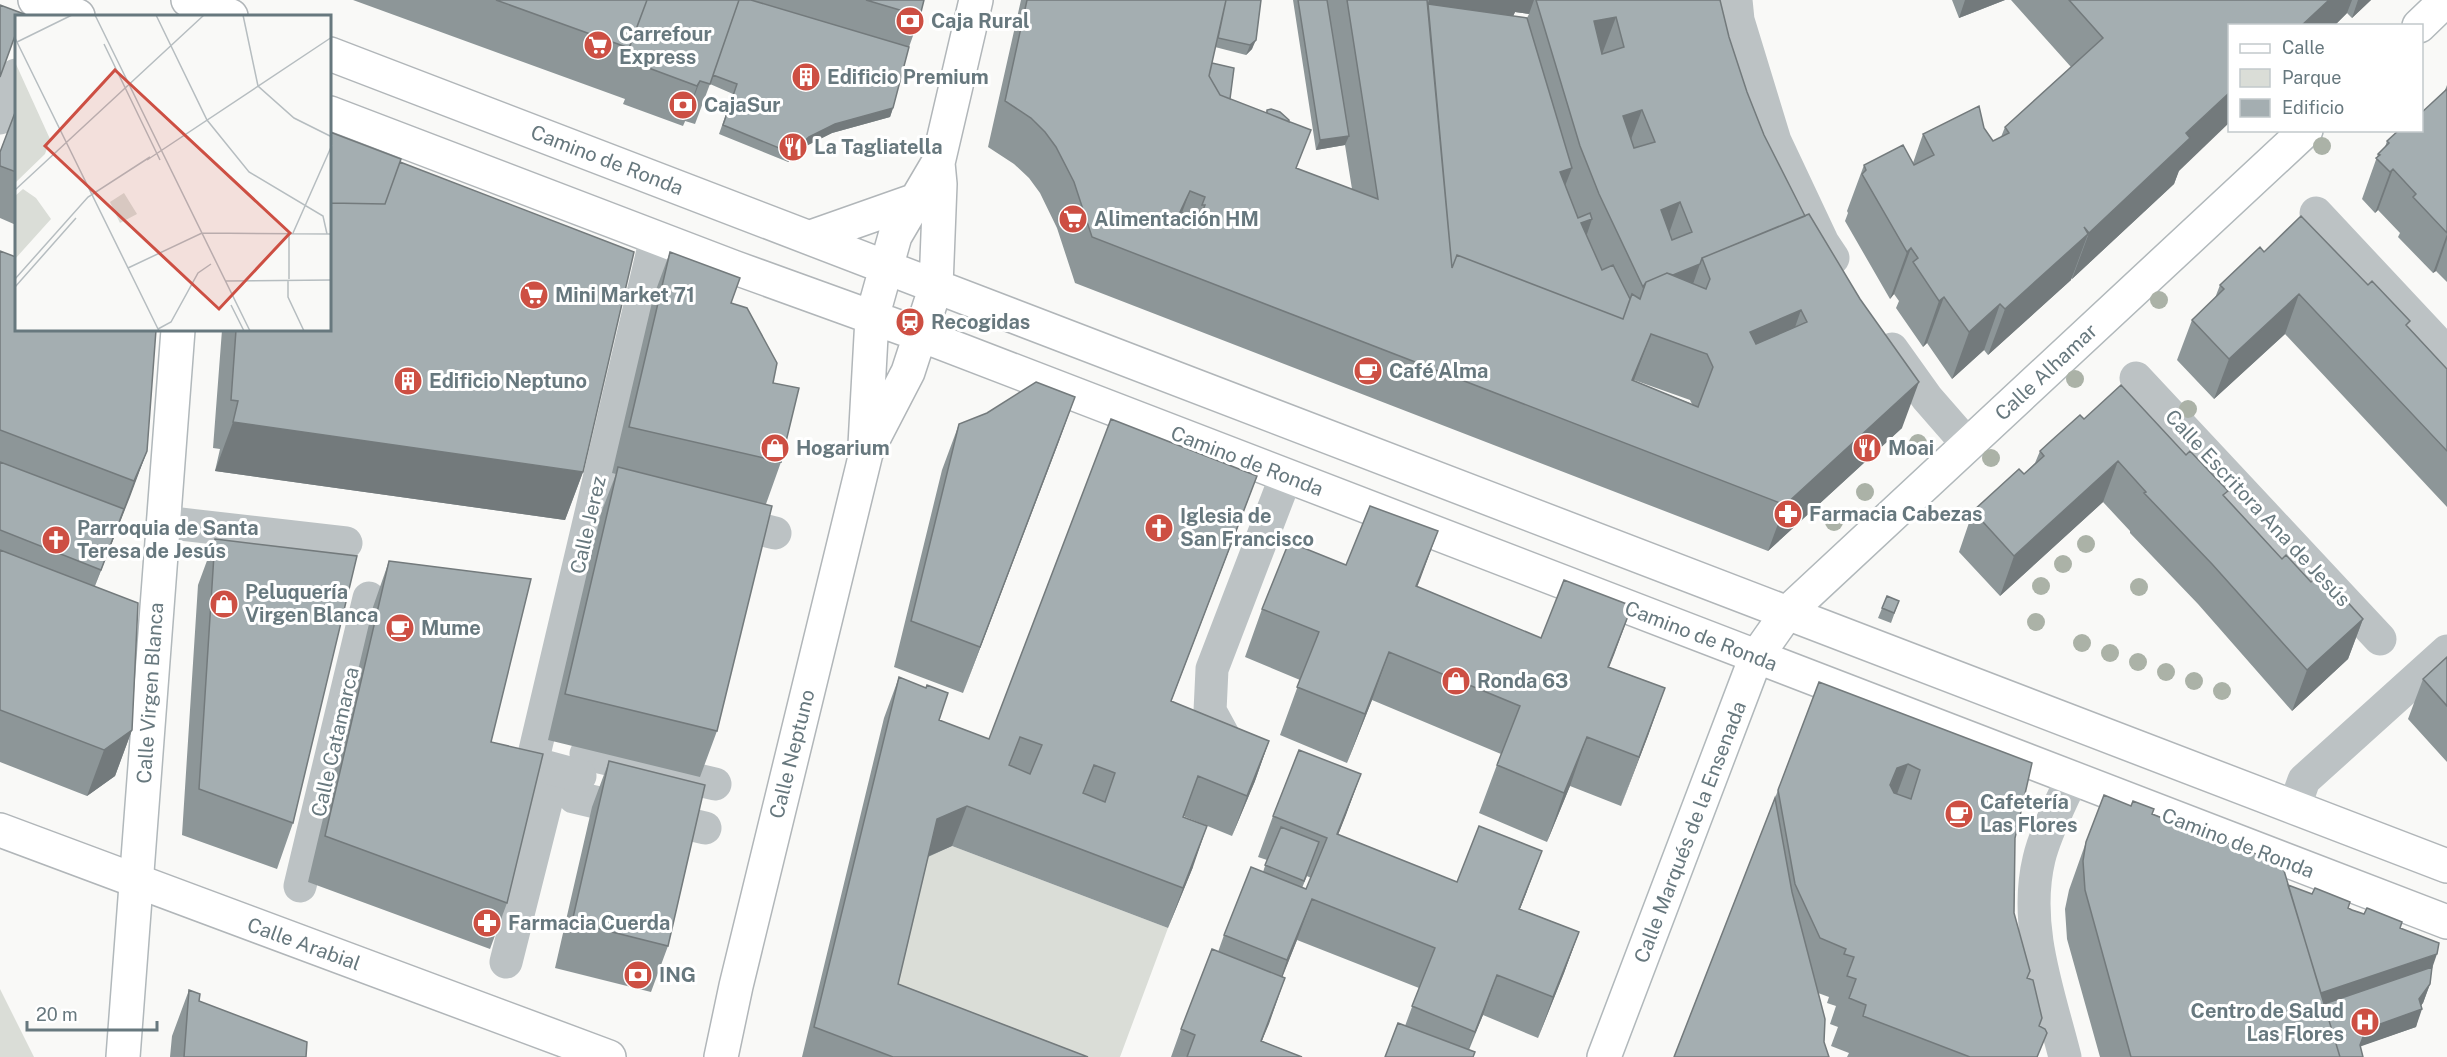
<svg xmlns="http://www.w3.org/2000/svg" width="2447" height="1057" viewBox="0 0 2447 1057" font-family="'Public Sans',sans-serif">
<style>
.green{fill:#daddd7}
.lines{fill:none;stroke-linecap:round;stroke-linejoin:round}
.secondary-casing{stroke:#b1b8bb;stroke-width:36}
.primary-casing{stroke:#b1b6b9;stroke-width:36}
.pedestrian{stroke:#bcc2c4;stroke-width:33}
.minor{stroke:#bcc2c4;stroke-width:33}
.tertiary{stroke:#bcc2c4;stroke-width:33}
.secondary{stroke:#fff;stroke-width:33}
.primary{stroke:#fff;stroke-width:33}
.tree{fill:#abb2a7}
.wall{fill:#8d9698;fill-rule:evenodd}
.shaded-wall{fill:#737a7c}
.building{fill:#a4aeb1;stroke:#737a7c;stroke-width:1.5;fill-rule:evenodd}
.labels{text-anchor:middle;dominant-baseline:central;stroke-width:6;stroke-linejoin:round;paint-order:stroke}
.poi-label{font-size:20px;font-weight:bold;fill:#67787e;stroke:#fff;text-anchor:start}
.street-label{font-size:20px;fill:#67787e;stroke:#fff}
.inset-road{fill:none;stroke:#b6bdc0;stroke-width:1.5}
.view{fill:#cd4f43;fill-opacity:0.15;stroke:#cd4f43;stroke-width:3}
.inset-edge{fill:none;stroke:#67787e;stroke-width:3}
</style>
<rect width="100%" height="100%" fill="#f9f9f7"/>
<path class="green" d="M952,846l216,82 -48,129h-151l-86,-33 39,-165z
M0,989l34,68h-34z"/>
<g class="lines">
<g class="secondary-casing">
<path id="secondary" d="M2419,26l27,-26
M123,1057l55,-727
M1604,1057l152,-400 31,-44 519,-483"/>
</g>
<g class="primary-casing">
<path id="primary" d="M35,0l43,16
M188,0l43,16
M330,54l2117,812
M330,113l403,154 188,68 1526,587
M811,237l105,-37
M865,445l7,-127 23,-82 43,-73 38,-163
M0,830l609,227
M721,1057l15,-71 130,-533 42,-81 28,-86 4,-102 -2,-21"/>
</g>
<path class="pedestrian" d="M0,118l16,-43
M2316,213l131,140
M2136,378l244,261
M722,520l53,13
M586,754l129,30
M574,797l131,31
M300,886l69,-288
M506,962l43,-171"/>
<path class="minor" d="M1736,0l2,20 37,121 48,102 10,15
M1892,349l35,49 41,47
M163,522l183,21
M1241,750l-13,-6 -18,-33 2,-42 74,-193
M580,776l-48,-13 124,-525"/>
<path class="tertiary" d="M2294,808l10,-28 143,-129
M2065,1057c-16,-64 -42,-131 -26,-198 6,-26 22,-56 33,-81"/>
<use href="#secondary" class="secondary"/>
<use href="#primary" class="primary"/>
</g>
<g class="tree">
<circle cx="2322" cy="146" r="9"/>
<circle cx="2159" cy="300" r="9"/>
<circle cx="2075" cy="379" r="9"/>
<circle cx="2188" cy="409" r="9"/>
<circle cx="1918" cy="443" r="9"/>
<circle cx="1991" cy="458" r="9"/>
<circle cx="1865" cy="492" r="9"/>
<circle cx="1834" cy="522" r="9"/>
<circle cx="2086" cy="544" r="9"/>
<circle cx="2063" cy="564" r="9"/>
<circle cx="2041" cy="586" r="9"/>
<circle cx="2139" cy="587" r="9"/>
<circle cx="2036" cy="622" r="9"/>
<circle cx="2082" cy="643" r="9"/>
<circle cx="2110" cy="653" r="9"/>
<circle cx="2138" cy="662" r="9"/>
<circle cx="2166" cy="672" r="9"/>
<circle cx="2194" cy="681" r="9"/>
<circle cx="2222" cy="691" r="9"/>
</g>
<path class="wall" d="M353,0h571l-4,16 -11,31 -16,61 -3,9 -58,16 -26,13 -18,16 -69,-28 14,-40 -23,-10 -15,40 -10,-3 -2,5 -60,-22 2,-5z
M1021,0h240l-9,49 -6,6 -31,-8 -3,16 18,36 36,14 1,-3 30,59 55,20 -7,-44 -29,5 -23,-150h427l9,37 18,55 17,43 138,293 -134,123 -693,-268 -18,-55 -17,-35 -11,-15 -15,-14 -26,-17zM1515,12l14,2 -2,4 -14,-2zM1634,380l56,20 2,4 -58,-23z
M1952,0h53l-46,18z
M2011,0h360l-19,18 -5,-5 -13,13h-105l-55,158 -102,95 -1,-1v2l-83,75 -4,-5 -32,29 -25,-36 -4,4 -27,-39 3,-7 -5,-7 -4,5 -45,-78 3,-8 -1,-2 17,-46 49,-2 10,-29 61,-6 9,13 8,-4 4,-10 66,-60z
M2447,85v197l-11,-11 -3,2 -35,-36 2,-4 -22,-23 -3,3 -13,-14 16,-45 7,-7 2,-6 34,-11 24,-40z
M16,110v115l-16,-7v-66z
M400,162l183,310 -18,48 -350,-49 5,-22 -7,-1 9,-118h108z
M0,251l147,200 -52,135 37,144 -17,46 -28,20 -87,-34z
M670,252l61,51 42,80 8,79 -15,42 -49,227 -17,46 -152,-37 53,-227 15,-39 -4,-1 41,-175z
M2264,252l144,75 39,42v138l-162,-173 -71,65 -37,-39 15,-40 23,-22 5,-13z
M1075,397l-112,296 -69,-26 48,-197 17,-46z
M2084,419l141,78 57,62 29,23 52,37 -15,40 -56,52 -94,-107 -68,-71v-2l-27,-29 -103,94 -41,-44 14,-41 51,-37 11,-11 5,-12z
M1242,516l-71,185 98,40 -14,40 -23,55 -49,-20 10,51 -25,61 -216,-82 -24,11 -30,127 190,73h-286l82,-339 15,-41 40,43 50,19z
M215,539l78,284 -16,46 -95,-34 16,-250z
M389,561l102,181 16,161 -17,46 -182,-67 65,-275z
M1346,565l71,22 192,80 56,21 -44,118 -51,-20 -23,56 -68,-29 22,-59 -129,-54 -25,63 -67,-28 20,-55 -55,-23 17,-48z
M1887,596l12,5 -8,22 -13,-5z
M2447,657v105l-39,-43 15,-40z
M1819,682l196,156 -1,75 14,65 11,48 -1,31h-191l2,-4 -18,-7 7,-19 -8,-3 6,-18 -9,-3 2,-6 -11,-4 -144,64 101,-259z
M609,761l59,185 -17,46 -96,-24 37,-161z
M1361,774l-23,61 119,47 70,9 -7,18 59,23 -15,41 -26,65 -55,-23 -14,35 -64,-24 14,-38 -122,-48 -15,37 -20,64 40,16h-131l10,-28 37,-77 6,-17 39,-63 4,-12 -9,-3 15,-41zM1307,876l4,2 -5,11 -4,-1z
M2153,814l62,24 73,47 112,43 32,39 -2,17 -7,19 -2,2 -5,22 -56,19 3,11h-263l-33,-118 -2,-30 4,-19 17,-48z
M189,990l10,11 107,56h-136l2,-21z"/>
<path class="shaded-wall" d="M1429,0h105l-5,14 -14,-2 -4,9 -85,-12z
M1965,0h40l-46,18z
M2329,0h23l-5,13 -13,13h-33z
M2358,0h13l-19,18z
M1616,17l-15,40 -7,-36z
M1256,40l-4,9 -6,6 4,-10z
M700,81l-15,40 -2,5 14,-40z
M2229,93v30l-50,48 -5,13 -102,95 17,-46 97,-100z
M893,108l-3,9 -58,16 -26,13 -18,16 3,-9 18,-16 26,-13z
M1642,110l-15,40 -4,-34z
M1349,136l-4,9 -29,5 4,-10z
M1572,168l-7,18 -5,-14z
M2393,169l-15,41 -3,3 15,-41z
M1190,191l-17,46 7,-25z
M1680,202l-14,40 -5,-32z
M1592,219l-6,18 -5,-14z
M2088,234l-17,46 -83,75 17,-46z
M2447,234v5l-11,32 -3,2z
M1911,248l-17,46 -4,5 17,-47z
M1700,264l-14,40 -42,-17z
M2299,294l-14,40 -71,65 15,-40z
M1944,297l-17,46 -4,4 16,-46z
M2000,304l-16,46 -32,29 17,-47z
M1801,310l-16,46 -52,22 17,-46z
M1651,334l-17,46 -19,46 17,-46z
M1919,382l-17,46 -134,123 17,-46z
M1075,397l-17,47 -95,249 17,-46z
M233,422l350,50 -18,48 -350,-49z
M147,451l-17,46 -36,91 40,-107z
M2118,461l-15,41 -103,94 14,-40z
M1257,476l-15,40 -86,225 15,-40z
M1438,531l-18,49 -22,55 18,-49z
M1632,606l-18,49 -24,60 18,-48z
M2363,619l-15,40 -56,52 15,-41z
M1389,652l-17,48 -25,63 18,-49z
M1665,688l-17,48 -27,70 18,-49z
M132,730l-17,46 -28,20 17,-46z
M1587,737l-17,49 -23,56 17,-49z
M1269,741l-14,40 -23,55 15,-40z
M1908,764l-18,49 -17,21 24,-66z
M1361,774l-15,41 -24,60 15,-41z
M967,806l-15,40 -30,13 15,-40z
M1207,826l-14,41 -25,61 15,-40z
M1542,851l-15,40 -23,58 15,-40z
M1312,899l-15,41 -24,61 14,-41z
M1579,932l-15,41 -26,65 15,-41z
M2437,954l-11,32 -116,38 1,-28z
M1497,975l-14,40 -18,42 10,-25z
M1285,978l-16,46 -14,33z
M2430,984l-7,19 -6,8 5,-2 -6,18 -57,20 7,-18 53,-30z"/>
<path class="building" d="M496,0h151l-18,48z
M647,0h92l-29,84 -10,-3 -3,5 -59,-22 2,-5 -13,-5z
M739,0h12l158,47 -16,61 -58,16 -26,13 -18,16 -68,-28 14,-41 -24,-9z
M866,0h58l-4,16z
M1027,0h199l-17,76 11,19 91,35 -15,38 82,31 -31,-199h80l25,268 5,-13 166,64 9,-25 8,5 6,-17 21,-9 39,16 4,-10 -8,-21 107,-44 51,85 59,83 -134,123 -693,-268 -18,-55 -18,-35 -11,-15 -14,-14 -26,-17zM1190,191l15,6 -3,8h3l-6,15 -19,-8zM1801,310l6,12 -51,22 -6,-12zM1651,334l56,20 6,13 -15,40 -66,-27z
M1226,0h35l-5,40 -6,5 -32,-7z
M1298,0h29l22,136 -29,4z
M1536,0h184l9,37 18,55 17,43 41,81 -103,42 -2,6 -27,11 -6,-2 -21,9 -3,5 -44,-93 -19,-48zM1616,17l8,30 -22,7 -8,-33zM1642,110l13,32 -21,6 -11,-32zM1680,202l12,30 -20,8 -11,-30z
M2069,0h260l-28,26h-72v67l-43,40 4,5 -101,95 -5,-6 4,7 -83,75 -5,-5 -31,28 -25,-35 -5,4 -26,-39 5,-4 -7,-10 -4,4 -45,-78 4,-4 -2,-5 39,-20 11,20 20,-10 -11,-21 56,-28 5,22 9,13 16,-8 -4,-6 98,-89z
M1428,4l99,14 45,150 -12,4 18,46 12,-5 2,6 -11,4 21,47 11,-5 17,34 -7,20 -166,-64 -5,13z
M0,5l24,9 -1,2h-7v17l-16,44z
M1212,63l22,5 -4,31 -10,-4 -11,-19z
M2447,89v144l-34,-36 3,-3 -23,-25 -3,3 -14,-14 4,-3 -2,-1 11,-11 -2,-2 12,-11h22v-17z
M1271,109l9,3 9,8v2l-22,-9v-3z
M16,110v62l-16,-6v-14z
M330,132l71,27 -16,45 -55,-1z
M400,162l234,90 -51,220 -350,-50 5,-21 -7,-1 5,-70h94v-127l55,1z
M2301,216l67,69 4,-4 38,40 -4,4 41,44v82l-148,-157 -70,65 -37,-39 32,-31 -4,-4 40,-38 4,5z
M0,251l16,6v73h140l-9,121 -13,30 -134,-51z
M670,252l70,26 -9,25 16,5 30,55 -4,20 26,5 -18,74 -152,-35z
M1036,382l39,15 -95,250 -69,-26 48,-197 28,-11z
M2121,385l65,70 4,-4 38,40 -5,4 59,64 4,-4 25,27 10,-9 42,46 -56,51 -95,-106 -68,-71 2,-1 -28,-31 -104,95 -41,-45 46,-42 5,5 20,-18 -4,-5 12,-11 28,-25 4,4z
M1111,419l146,57 -86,225 98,40 -22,55 -49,-20 -15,41 24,9 -24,62 -216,-82 -30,13 -39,165 190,73h-195l-79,-30 85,-350 27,11 1,-3 21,8 -9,27 50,19zM1020,737l22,8 -12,29 -21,-9zM1094,765l21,8 -10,29 -22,-9z
M0,462l124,47 -23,61 -101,-40z
M618,467l154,39 -55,225 -152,-37z
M1370,506l68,25 -22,55 125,52 23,-58 68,26 -24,61 57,21 -26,69 -52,-20 -23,56 -67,-28 23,-59 -131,-54 -24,62 -68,-27 22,-55 -57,-23 27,-67 57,23z
M215,539l142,17 -64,267 -94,-34z
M0,550l138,53 -6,127 -28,20 -104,-40z
M389,561l142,18 -40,163 52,12 -36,149 -182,-67z
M1887,596l12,5 -5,12 -12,-5z
M2447,657v49l-24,-27z
M1819,682l213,81 -17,75 -1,75 16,58 -3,7 6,2 9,38 -3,8 6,3 2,4 -10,24h-67l-107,-41 3,-11 -17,-7 7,-19 -9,-3 7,-19 -10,-3 2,-5 -26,-11 -25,-54 -17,-94zM1908,764l12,6 -9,29 -17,-6 -4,-8 7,-17z
M1299,750l62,24 -24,60 120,48 22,-56 63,25 -23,58 60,23 -26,65 -56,-22 -22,57 -63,-26 23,-58 -123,-49 -25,61 -63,-25 27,-68 55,22 21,-51 -54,-22z
M609,761l96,24 -37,161 -96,-24z
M2104,795l27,11 2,-5 21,8 -2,5 41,16 2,-5 22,8 -2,5 67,26 58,193h-209l-46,-167 -2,-29 3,-19z
M1775,798l17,94 33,127 -1,23 5,15h-155z
M1281,827l38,15 -15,39 -39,-16z
M2288,885l24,9 3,-6 35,14 -2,6 4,2 12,4 3,-6 35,14 -2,6 39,15 -2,11 -116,39z
M1212,949l73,29 -24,63 41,16h-115l8,-22 -14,-6z
M2432,967l-2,17 -11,15 3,10 -56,20 -6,16 3,12h-23l-16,-53z
M189,990l11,4 -1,7 108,41 -1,15h-122z
M1398,1023l77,29 -2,5h-88z"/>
<defs>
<g id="bank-disc" transform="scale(1.5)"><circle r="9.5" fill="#cd4f43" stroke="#fff"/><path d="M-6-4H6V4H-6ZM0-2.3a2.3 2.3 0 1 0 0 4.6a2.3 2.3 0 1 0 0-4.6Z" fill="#fff"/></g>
<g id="supermarket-disc" transform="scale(1.5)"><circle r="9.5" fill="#cd4f43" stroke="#fff"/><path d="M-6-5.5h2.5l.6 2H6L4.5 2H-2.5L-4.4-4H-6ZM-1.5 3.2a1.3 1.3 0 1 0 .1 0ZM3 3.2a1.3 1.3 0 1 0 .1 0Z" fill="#fff"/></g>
<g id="building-disc" transform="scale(1.5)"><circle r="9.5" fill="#cd4f43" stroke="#fff"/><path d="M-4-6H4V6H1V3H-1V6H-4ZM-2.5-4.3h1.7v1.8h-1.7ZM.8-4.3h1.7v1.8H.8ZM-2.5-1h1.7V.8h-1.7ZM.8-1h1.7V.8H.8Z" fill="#fff"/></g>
<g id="restaurant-disc" transform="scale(1.5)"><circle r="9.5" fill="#cd4f43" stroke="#fff"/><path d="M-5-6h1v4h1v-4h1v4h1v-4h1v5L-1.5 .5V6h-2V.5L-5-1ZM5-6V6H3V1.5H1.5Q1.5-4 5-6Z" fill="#fff"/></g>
<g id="station-disc" transform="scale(1.5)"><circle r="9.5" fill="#cd4f43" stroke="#fff"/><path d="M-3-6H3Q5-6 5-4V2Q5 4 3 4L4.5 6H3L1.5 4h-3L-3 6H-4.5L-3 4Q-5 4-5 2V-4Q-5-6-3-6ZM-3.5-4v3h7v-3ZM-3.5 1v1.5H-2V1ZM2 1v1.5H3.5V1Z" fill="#fff"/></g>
<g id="cafe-disc" transform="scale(1.5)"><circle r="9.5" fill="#cd4f43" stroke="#fff"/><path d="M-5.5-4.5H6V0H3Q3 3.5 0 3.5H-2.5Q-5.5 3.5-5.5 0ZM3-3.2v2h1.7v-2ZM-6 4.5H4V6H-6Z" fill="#fff"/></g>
<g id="shop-disc" transform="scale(1.5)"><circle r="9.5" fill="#cd4f43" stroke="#fff"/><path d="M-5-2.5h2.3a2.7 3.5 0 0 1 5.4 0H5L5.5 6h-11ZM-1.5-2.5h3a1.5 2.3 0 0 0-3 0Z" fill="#fff"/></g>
<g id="pharmacy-disc" transform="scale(1.5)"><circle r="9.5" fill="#cd4f43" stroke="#fff"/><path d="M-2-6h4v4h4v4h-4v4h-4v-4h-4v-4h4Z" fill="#fff"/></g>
<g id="church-disc" transform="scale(1.5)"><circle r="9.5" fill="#cd4f43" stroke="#fff"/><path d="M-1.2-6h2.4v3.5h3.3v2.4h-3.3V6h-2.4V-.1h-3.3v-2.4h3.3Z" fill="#fff"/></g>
<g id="hospital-disc" transform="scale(1.5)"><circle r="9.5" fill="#cd4f43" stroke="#fff"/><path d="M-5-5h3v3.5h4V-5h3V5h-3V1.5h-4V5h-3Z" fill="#fff"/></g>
</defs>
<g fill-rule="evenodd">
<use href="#bank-disc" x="910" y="21"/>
<use href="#supermarket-disc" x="598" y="45"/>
<use href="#building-disc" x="806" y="77"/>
<use href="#bank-disc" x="683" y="105"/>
<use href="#restaurant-disc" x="793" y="147"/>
<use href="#supermarket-disc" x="1073" y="219"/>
<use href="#supermarket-disc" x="534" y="295"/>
<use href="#station-disc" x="910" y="322"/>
<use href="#cafe-disc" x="1368" y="371"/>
<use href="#building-disc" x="408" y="381"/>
<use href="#shop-disc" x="775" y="448"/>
<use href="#restaurant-disc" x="1867" y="448"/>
<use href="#pharmacy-disc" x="1788" y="514"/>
<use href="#church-disc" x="1159" y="528"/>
<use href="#church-disc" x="56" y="540"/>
<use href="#shop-disc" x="224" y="604"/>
<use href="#cafe-disc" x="400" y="628"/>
<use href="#shop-disc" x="1456" y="681"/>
<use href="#cafe-disc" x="1959" y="814"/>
<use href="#pharmacy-disc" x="487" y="923"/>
<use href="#bank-disc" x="638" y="975"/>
<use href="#hospital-disc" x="2365" y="1022"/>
</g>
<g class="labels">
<g class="poi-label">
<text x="931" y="21">Caja Rural</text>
<text x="619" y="34">Carrefour<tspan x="619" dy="23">Express</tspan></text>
<text x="827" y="77">Edificio Premium</text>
<text x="704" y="105">CajaSur</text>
<text x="814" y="147">La Tagliatella</text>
<text x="1094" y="219">Alimentación HM</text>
<text x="555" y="295">Mini Market 71</text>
<text x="931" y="322">Recogidas</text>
<text x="1389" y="371">Café Alma</text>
<text x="429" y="381">Edificio Neptuno</text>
<text x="796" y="448">Hogarium</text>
<text x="1888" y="448">Moai</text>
<text x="1809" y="514">Farmacia Cabezas</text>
<text x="1180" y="516">Iglesia de<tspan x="1180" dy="23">San Francisco</tspan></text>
<text x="77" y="528">Parroquia de Santa<tspan x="77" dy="23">Teresa de Jesús</tspan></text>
<text x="245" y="592">Peluquería<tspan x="245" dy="23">Virgen Blanca</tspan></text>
<text x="421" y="628">Mume</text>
<text x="1477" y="681">Ronda 63</text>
<text x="1980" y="802">Cafetería<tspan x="1980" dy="23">Las Flores</tspan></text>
<text x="508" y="923">Farmacia Cuerda</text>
<text x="659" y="975">ING</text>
<text x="2344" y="1011" text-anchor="end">Centro de Salud<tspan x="2344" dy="23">Las Flores</tspan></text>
</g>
<g class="street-label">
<text transform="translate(607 160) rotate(21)">Camino de Ronda</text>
<text transform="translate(2046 372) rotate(-43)">Calle Alhamar</text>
<text transform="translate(1247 461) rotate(21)">Camino de Ronda</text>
<text transform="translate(2258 508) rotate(47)">Calle Escritora Ana de Jesús</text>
<text transform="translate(588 525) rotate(-77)">Calle Jerez</text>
<text transform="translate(1701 636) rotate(21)">Camino de Ronda</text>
<text transform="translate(150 693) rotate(-86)">Calle Virgen Blanca</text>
<text transform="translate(335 742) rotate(-77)">Calle Catamarca</text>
<text transform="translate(792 754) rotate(-76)">Calle Neptuno</text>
<text transform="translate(1690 832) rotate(-69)">Calle Marqués de la Ensenada</text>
<text transform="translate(2238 843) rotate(21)">Camino de Ronda</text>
<text transform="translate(304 944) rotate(20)">Calle Arabial</text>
</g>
</g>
<g transform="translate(15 15)">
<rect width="316" height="316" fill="#f9f9f7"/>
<path d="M0,47l35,77 -5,15 -30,29zM8,174l13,9 15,21 -36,40v-63zM109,178l13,21 -17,9 -10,-21z" fill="#daddd7"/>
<path class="inset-road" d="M80,0l155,316M141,0l51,105 42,52 74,44 4,18M228,0l15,71 36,32 38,19M0,23l144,293M2,27l55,-27M89,29l56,116M132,145l185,-123M0,175l189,-175M278,218l39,-88M113,253l74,-35 130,1M0,264l73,-82 62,-40M274,264v-46M273,265v17l16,34M210,266l107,-1M0,272l61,-69M216,290l13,26M143,314l13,-7 27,-49 13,-9"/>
<path class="view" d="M100,55l175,163 -71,76 -174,-163z"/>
<rect width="316" height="316" class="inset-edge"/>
</g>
<rect x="2228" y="24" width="195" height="108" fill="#ffffff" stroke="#c2c9cb" stroke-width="1.5"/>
<rect x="2240" y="44" width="30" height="9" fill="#ffffff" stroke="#c2c9cb" stroke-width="1.5"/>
<text x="2282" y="54" font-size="18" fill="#67787e">Calle</text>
<rect x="2240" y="69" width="30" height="18" fill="#daddd7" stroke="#c2c9cb" stroke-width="1.5"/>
<text x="2282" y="84" font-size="18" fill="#67787e">Parque</text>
<rect x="2240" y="99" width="30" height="18" fill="#a4aeb1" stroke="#c2c9cb" stroke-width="1.5"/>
<text x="2282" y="114" font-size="18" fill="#67787e">Edificio</text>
<path d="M27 1021v9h130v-9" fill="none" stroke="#67787e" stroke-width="3"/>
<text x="36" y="1021" font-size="18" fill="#67787e" stroke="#ffffff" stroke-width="4.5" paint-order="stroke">20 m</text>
</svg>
